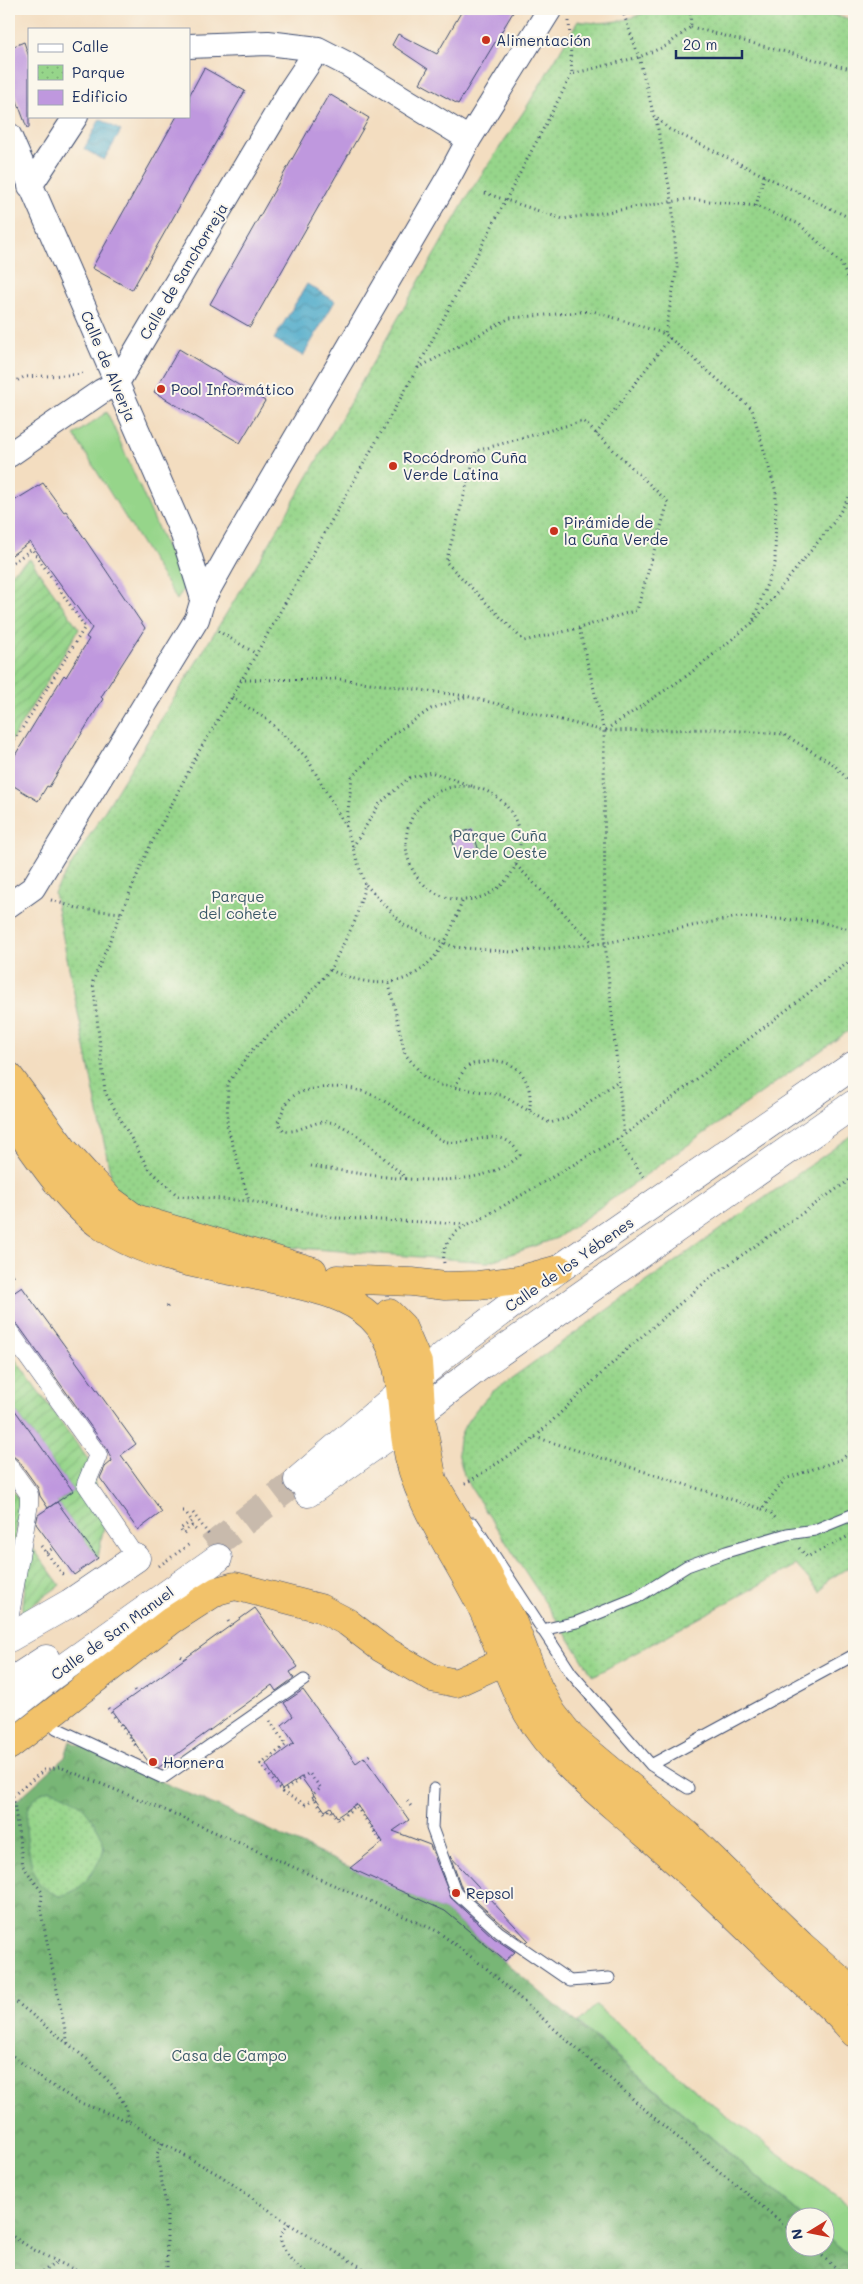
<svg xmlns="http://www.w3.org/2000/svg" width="863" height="2284" viewBox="0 0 863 2284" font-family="Mali,sans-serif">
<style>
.grass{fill:#96d58a;stroke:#588274}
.forest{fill:url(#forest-crowns);stroke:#4a726a}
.park{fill:url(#park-dots);stroke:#588274}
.garden{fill:url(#garden-furrows);stroke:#588274}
.water{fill:url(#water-waves);stroke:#336c94}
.building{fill:#bf98de}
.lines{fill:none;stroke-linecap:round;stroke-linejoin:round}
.tertiary-tunnel{stroke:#c8baac;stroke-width:28;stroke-dasharray:28 14;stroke-linecap:butt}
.service-casing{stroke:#3b496d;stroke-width:13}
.pedestrian-casing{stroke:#3b496d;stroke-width:19}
.minor-casing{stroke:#3b496d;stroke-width:26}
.tertiary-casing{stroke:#3b496d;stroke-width:29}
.motorway-casing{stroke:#3b496d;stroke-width:29}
.path{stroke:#3b496d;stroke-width:3;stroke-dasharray:1 4;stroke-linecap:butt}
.service{stroke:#fff;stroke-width:11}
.pedestrian{stroke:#fff;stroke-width:18}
.minor{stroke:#fff;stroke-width:24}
.tertiary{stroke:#fff;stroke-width:28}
.motorway{stroke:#f2c26a;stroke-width:28}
.poi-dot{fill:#c8321e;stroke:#fbf7ec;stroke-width:2}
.labels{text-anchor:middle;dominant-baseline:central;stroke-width:4;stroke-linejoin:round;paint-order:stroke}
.poi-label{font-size:15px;fill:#1b2f5e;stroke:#fbf7ec;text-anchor:start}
.street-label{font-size:15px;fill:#1b2f5e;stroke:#fbf7ec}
.park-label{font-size:15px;fill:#3a5869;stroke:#fbf7ec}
</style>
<defs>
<pattern id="forest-crowns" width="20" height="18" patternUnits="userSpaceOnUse" patternTransform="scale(1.25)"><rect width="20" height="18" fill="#78b676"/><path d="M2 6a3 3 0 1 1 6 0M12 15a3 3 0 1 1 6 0" fill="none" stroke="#629464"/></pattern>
<pattern id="park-dots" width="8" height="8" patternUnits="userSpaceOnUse" patternTransform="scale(1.25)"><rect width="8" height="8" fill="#96d58a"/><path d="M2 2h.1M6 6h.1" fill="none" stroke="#81b77a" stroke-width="1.8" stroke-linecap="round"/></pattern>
<pattern id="garden-furrows" width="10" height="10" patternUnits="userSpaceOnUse" patternTransform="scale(1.25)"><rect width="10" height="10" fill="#96d58a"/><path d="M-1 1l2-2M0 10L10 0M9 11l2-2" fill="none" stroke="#81b77a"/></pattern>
<pattern id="water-waves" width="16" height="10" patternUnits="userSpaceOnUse" patternTransform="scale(1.25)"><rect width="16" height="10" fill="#4ba9c9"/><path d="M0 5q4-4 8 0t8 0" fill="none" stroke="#3e8aa6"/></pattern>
</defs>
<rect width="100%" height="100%" fill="#fbf7ec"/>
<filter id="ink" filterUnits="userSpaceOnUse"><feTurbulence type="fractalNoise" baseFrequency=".02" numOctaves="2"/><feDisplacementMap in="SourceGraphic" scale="10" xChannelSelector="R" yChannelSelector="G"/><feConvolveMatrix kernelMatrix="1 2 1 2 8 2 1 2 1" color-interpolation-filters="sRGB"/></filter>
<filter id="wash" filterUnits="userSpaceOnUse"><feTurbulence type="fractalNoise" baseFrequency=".0096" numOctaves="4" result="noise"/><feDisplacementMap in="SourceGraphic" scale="20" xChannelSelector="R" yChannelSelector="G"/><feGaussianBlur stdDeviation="1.12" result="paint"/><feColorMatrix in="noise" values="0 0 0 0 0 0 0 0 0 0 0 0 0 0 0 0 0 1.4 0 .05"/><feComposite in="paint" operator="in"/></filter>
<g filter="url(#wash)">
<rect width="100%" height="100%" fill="#f3ddc0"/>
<path class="grass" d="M107,412l77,176 -7,12 -103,-165z
M596,2005l118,101 140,103v50l-28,-23v-20h-23l-225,-193z"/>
<path class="forest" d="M70,1741l167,74 208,96 358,305h-7v30h30v-10l28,23v16h-845v-470l12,-8 44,-40z"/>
<path class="park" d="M651,9h157l46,11v1007l-297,211 -69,24 -323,-24 -45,-16 -66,-329 217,-352 199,-349 56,-84 52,-87c25,4 50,1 73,-12z
M854,1134v430l-26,16 -8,12 -24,-27 -203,111 -128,-197c-2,-10 -7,-21 -7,-31 1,-22 20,-41 34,-56z
M50,1790c23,5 35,16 46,36 5,8 9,16 7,26 -2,7 -7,14 -11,20 -7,13 -18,21 -33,24 -7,-3 -14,-6 -19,-12 -7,-8 -9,-23 -11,-33 -4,-23 -8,-54 21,-61z"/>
<path class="garden" d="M30,559l49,70 -70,115v-170z
M9,1351l81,111 14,63 -6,33 -41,-56 16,-11 -64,-89z
M9,1486l12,17 -12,72z
M30,1544l30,41 -38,28z"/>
<path class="water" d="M100,119l21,12 -17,29 -20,-11z
M307,284l28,17 -32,55 -29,-17z"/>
<g id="blocks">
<path class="building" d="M463,9h52l-57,95 -38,-21 8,-14 -36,-24 6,-11 39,20z
M24,42l5,15v71h-2l-18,-49v-31z
M204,68l41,23 -113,199 -40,-22 85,-152h12v-20z
M329,94l40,24 -119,209 -40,-23z
M179,349l86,52 -25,42 -86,-51z
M43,483l21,29 2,-1 79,117 -44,69 2,2 -54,88 -2,-1 -9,15 -29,-18v-18l55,-90 2,2 23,-38 -3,-2 6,-9 -62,-86 -21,15v-53z
M472,829l7,22 -21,6 -7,-21z
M22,1287l114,157 -15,11 41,57 -24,18 -38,-52 5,-11 7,-6 -5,-12 -89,-124 -9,-7v-22z
M9,1402l64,89 -16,11 41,56 -24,17 -38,-51 2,-9 19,-13 -9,6 -8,-12 -2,-8 -20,-28 -9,-7z
M255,1608l43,59 -8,5 4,6 -18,13 -4,-6 -114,83 -8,-4 -38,-53z
M303,1690l53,73 8,-6 45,63 -16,11 37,14 21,53 43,40 21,14 -10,9 -60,-50 -95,-43 33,-26 -27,-38 -19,13 -6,-10 -6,4 -24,-34 -19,13 -16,-26 28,-21 -12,-18 11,-9 -9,-13z
M450,1856l78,84 -2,2 -22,-16 -42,-37z"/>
</g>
</g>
<g filter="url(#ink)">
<use href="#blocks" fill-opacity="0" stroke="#3b496d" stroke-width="1"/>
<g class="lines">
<path class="tertiary-tunnel" d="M210,1548l88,-68"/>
<g class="service-casing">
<path id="service" d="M473,1523l98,150 80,92 203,-110
M542,1630l35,-8 59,-24 51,-32 39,-14 61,-18 28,-4 39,-16
M45,1718l11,10 107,50 141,-98
M651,1765l37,23
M434,1789l-2,39 24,65 43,39 71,49 39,-3"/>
</g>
<g class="pedestrian-casing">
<path id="pedestrian" d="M9,1331l89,124 -12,29 50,74
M9,1466l20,28v10l-19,111"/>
</g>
<g class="minor-casing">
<path id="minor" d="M189,46l79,-3 50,6 29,15 122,75
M9,135l174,400 20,64
M30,186l46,-70
M9,455l93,-64 15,-8 173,-292 28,-42
M9,905l24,-17 164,-269 6,-20 32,-57 216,-369 18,-34 81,-130"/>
</g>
<g class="tertiary-casing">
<path id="tertiary" d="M298,1480l150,-128 111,-83 295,-204
M308,1493l85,-60 90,-69 371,-260
M9,1638l61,-35 66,-45
M9,1683l37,-24
M9,1710l43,-34 166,-118"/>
</g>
<g class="motorway-casing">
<path id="motorway" d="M9,1076l55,74 25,28 20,21 26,19 178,53
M9,1116c25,35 58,87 94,111 52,36 123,41 183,55 30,7 62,14 85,35 34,32 28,83 35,125 9,62 51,113 77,168 16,34 26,71 45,104 28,48 74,81 115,118 50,43 98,90 145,136 22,21 47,41 66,65
M337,1279l75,3 33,4 33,-1 40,-5 41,-11
M389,1313l13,13 16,37 4,58 11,60 51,86 28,53 26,67 15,27 18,23 117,98 113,110 53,47
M9,1746l163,-126 45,-29 18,-5 85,22 27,14 34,26 51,30 24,5 64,-29"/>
</g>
<path class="path" d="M624,15l15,42 15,59 15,13 185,91
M569,21l3,53 67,-17 27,-11 25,-19 -1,-18
M691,27l163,43
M656,119l16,82 5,67 -12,66
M485,193l78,26 126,-20 67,7 43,18 42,39 13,30
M756,206l8,-30
M418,368l92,-50 83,-7 72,23 87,75 24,83 -1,71 -23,60 -64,52 -84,56 110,-2 69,5 50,30 21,22
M9,385l15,-8 62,-3
M596,434l74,-96
M9,565l23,-16 53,78 -72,116
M754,621l80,-99 20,-33
M579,628l-55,13 -78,-79 30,-111 107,-30 85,81 -31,108 -58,18 25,103
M218,631l37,22
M240,680l99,-1 127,17 138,35 1,212 19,192
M232,697l37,24 38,37 39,69 19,58 -10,36 -25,49 -38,44 -39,35 -25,34 -1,42 22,76
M406 843a57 57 0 1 1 114 0a57 57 0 1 1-114 0Z
M346,827l6,-50 40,-42 39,-26 34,-12
M353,847l27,-44 29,-25 22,-6 41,14
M516,865l78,79
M366,885l38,40 50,22 57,5 94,-9 133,-26 78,4 38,9
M51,900l29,9 41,4
M330,970c45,20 86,20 114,-27 8,-13 13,-29 19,-43
M389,984l16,70 19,23 16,8 61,10 49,28 17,-5 51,-37
M455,1087c3,-7 8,-18 15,-22 4,-2 12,-2 16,-3 33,-6 49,22 43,51
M617,1139l28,40
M311,1166c55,8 166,32 209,-11 -20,-35 -47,-6 -76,-14 -8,-3 -16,-11 -23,-15 -35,-24 -55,-43 -100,-38 -28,3 -34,9 -43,35l6,8c16,2 29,-11 45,-9 24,3 58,40 77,56
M337,1218l-88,-17 -71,-5 -30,-28 -43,-76 -12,-111 53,-127 53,-103 33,-54 185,-328 155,-295
M340,1218l124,6
M444,1263c-3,-23 15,-37 35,-43l145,-85 230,-177
M9,1278l8,-6
M167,1307l1,-1
M535,1437l227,72 23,-30 57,-20 12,-11
M465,1484l64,-41 97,-93 86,-74 142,-99
M762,1509l9,4 6,7
M183,1511h3
M193,1513l16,22
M187,1514l5,7 -12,8 3,5 9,-8 4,4
M41,1546l24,31
M799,1548l8,9 46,-23
M46,1552l8,-4
M159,1566l32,-23
M228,1621l2,4
M181,1656l3,4
M134,1690l2,4
M108,1708l28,38
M270,1721l16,24 -25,19 21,28 27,-19 12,15 -9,7 13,18 5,-4 8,11 18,-14 26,36
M365,1759l6,-5
M282,1792l23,12
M9,1793l5,9 9,64 19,26 -1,20 27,132
M9,1799l35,-29 16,-3 112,46 265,118 49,37 174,155 136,111
M407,1801l6,8
M305,1805l9,-7
M9,1996l80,65 25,26 12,20 2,13
M9,2053l33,26 36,23 51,19 33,22 59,33 68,48 85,51
M162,2143l-5,11 10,58v63
M289,2224l-9,12c2,16 15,30 29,39
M9,2234l25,16 51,25
M811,2246l33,29
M38,2275l19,-13"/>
<use href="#service" class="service"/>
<use href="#pedestrian" class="pedestrian"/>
<use href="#minor" class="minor"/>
<use href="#tertiary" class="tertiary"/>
<use href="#motorway" class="motorway"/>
</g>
</g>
<g class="poi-dot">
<circle cx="486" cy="40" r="5"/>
<circle cx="161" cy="389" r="5"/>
<circle cx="393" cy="466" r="5"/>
<circle cx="554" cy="531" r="5"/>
<circle cx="153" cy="1762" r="5"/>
<circle cx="456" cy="1893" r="5"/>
</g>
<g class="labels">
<g class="poi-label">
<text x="496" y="40">Alimentación</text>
<text x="171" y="389">Pool Informático</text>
<text x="403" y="457">Rocódromo Cuña<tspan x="403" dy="17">Verde Latina</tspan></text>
<text x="564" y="522">Pirámide de<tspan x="564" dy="17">la Cuña Verde</tspan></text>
<text x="163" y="1762">Hornera</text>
<text x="466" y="1893">Repsol</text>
</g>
<g class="street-label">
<text transform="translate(183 271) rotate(-59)">Calle de Sanchorreja</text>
<text transform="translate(109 366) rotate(67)">Calle de Alverja</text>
<text transform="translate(569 1264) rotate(-35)">Calle de los Yébenes</text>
<text transform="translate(112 1633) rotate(-36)">Calle de San Manuel</text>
</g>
<g class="park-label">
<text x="500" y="835">Parque Cuña<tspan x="500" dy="17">Verde Oeste</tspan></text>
<text x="238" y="896">Parque<tspan x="238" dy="17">del cohete</tspan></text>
<text x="229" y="2055">Casa de Campo</text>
</g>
</g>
<rect width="863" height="2284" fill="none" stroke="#fbf7ec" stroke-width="30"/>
<rect x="28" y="28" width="162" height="90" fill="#fbf7ec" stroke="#a1a7b3"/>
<rect x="38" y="44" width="25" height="8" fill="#ffffff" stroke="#a1a7b3"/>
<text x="72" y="52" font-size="15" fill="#1b2f5e">Calle</text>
<rect x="38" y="65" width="25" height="15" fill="url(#park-dots)" stroke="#a1a7b3"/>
<text x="72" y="78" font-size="15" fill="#1b2f5e">Parque</text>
<rect x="38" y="90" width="25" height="15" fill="#bf98de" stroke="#a1a7b3"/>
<text x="72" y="102" font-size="15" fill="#1b2f5e">Edificio</text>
<g transform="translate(810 2232) rotate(260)"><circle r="24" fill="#fbf7ec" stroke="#a1a7b3"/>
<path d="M0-4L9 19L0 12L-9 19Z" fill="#c8321e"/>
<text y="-8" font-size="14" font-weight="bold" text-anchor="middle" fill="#1b2f5e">N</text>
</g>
<path d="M676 50v8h66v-8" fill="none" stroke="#1b2f5e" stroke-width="2.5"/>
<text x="683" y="50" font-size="15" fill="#1b2f5e" stroke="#fbf7ec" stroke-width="4" paint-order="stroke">20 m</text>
</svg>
